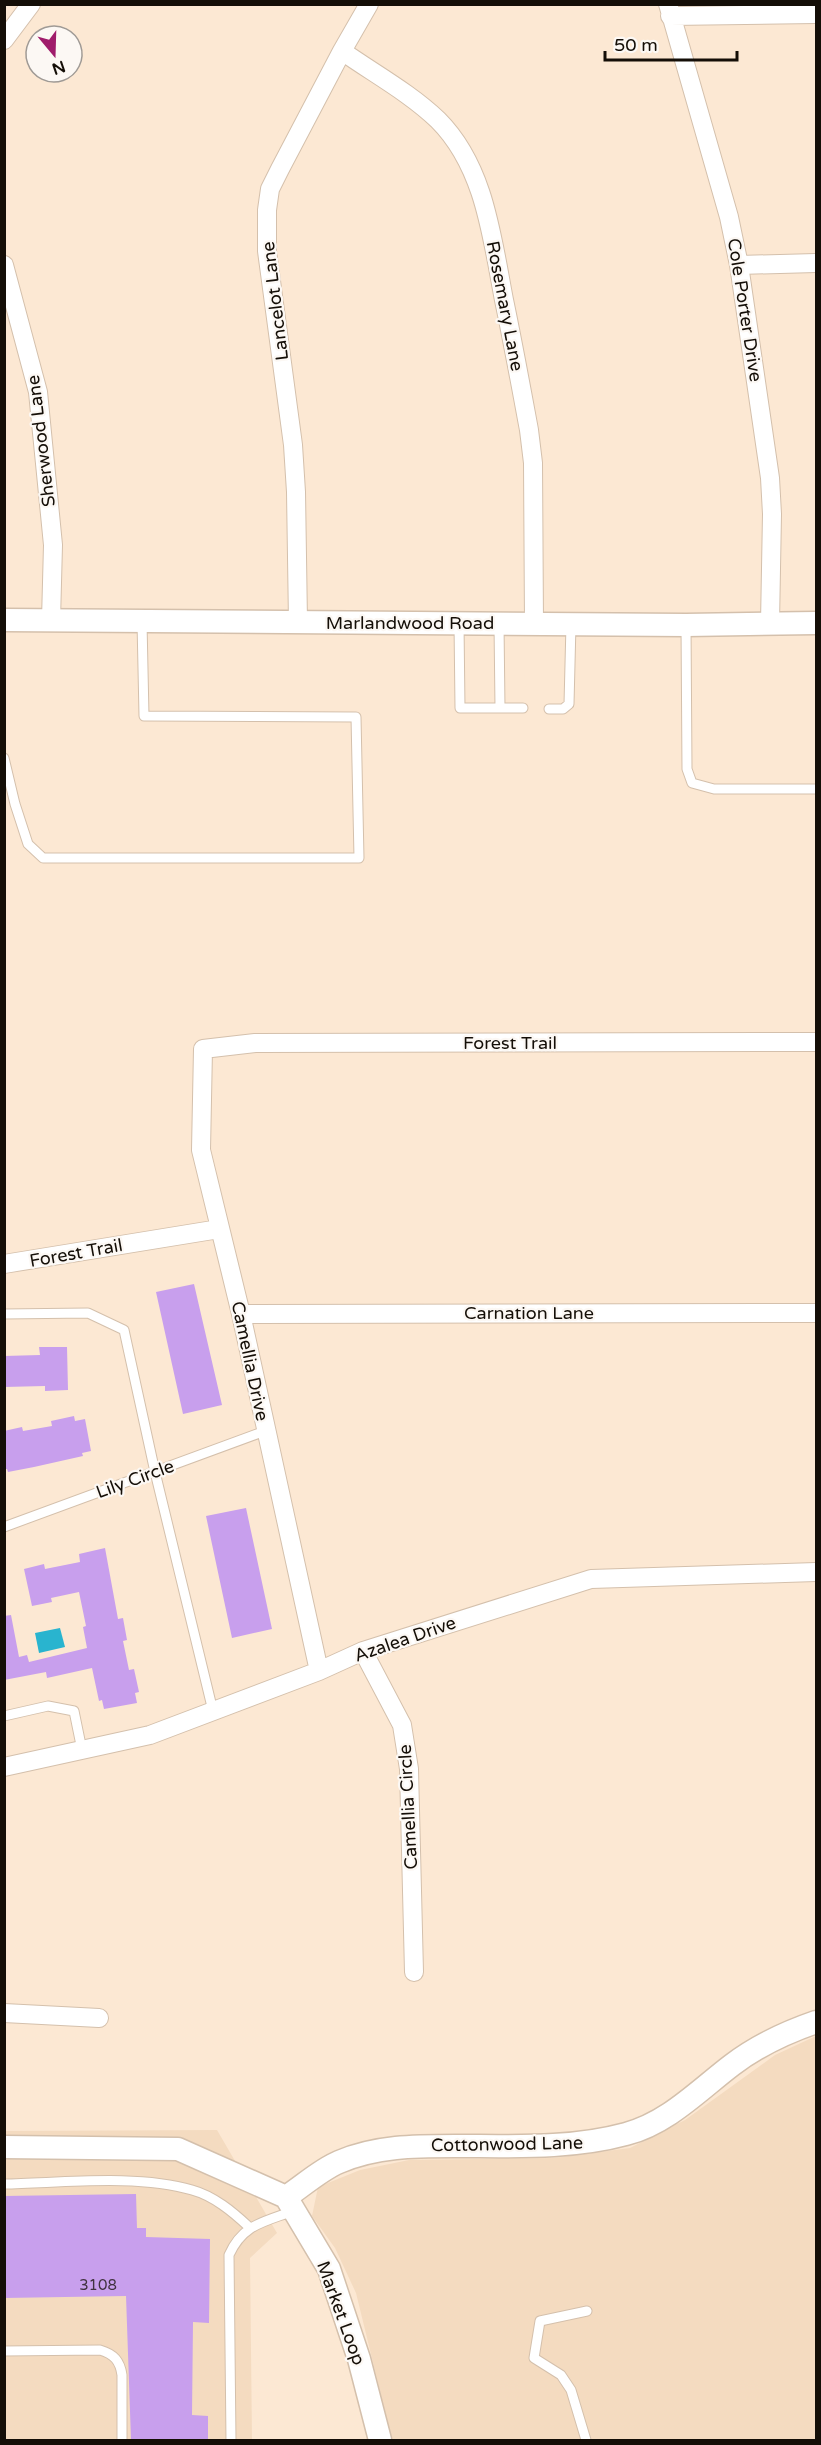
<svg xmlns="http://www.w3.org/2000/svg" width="821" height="2445" viewBox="0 0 821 2445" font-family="'Varela Round',sans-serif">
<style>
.built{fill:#f4dbc0}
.water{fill:#29b4cf}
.building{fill:#c89fed}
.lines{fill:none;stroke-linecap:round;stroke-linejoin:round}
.service-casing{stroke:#d4c0ac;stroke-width:11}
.minor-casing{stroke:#d4c0ac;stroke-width:20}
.tertiary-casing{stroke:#d4c0ac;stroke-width:25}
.service{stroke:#fff;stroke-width:9}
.minor{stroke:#fff;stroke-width:18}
.tertiary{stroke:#fff;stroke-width:22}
.labels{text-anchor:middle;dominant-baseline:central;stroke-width:4.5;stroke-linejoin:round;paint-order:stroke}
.number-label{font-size:15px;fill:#413240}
.street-label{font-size:18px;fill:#140e07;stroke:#fcf8f4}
</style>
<rect width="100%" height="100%" fill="#fce8d3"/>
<path class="built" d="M816,2036v404h-424l-36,-147 -21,-45 -23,-32 6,-29 42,-17 49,-10 145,-2 76,-10 55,-28 90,-65z
M217,2130l60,103 -27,25 2,182h-247l-1,-309z"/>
<path class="water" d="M60,1628l5,19 -26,6 -4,-20z"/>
<path class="building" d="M194,1284l28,121 -39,9 -27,-122z
M39,1347h28l1,43 -23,1v-5l-41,1v-31l36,-1z
M74,1416l1,5 10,-2 6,32 -9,2 1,3 -49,11 -26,5 -1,-3h-3v-38l18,-4 1,4 29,-5 -1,-5z
M246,1508l26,121 -40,9 -26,-122z
M105,1548l13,71 5,-1 4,22 -4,1 6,29 5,-1 5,23 -4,1 2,10 -33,6 -2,-9 -3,1 -7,-33 -45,10 -1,-6 -42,8v-64l7,-1 8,42 8,-2 2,7 58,-14 -4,-21 3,-1 -7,-34 -28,6 1,4 -20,4 -8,-37 20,-5 1,5 35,-7 -1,-8z
M136,2194l1,34h9v9l64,2 -1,84 -16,-1 -1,93 16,1v24h-77l-5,-144 -122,2v-102z"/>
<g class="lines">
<g class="service-casing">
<path id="service" d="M459,623l1,85h63
M499,624l1,84
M686,625l1,144 5,14 22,6h102
M549,709h14l6,-5 2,-80
M4,758l11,46 13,40 15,14h316l-3,-141 -212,-1 -2,-94
M4,1314l84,-1 36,17 31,142 58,239
M4,1527l261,-96
M4,1716l44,-10 26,5 8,39
M4,2184c58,-1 133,-10 188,6 22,6 41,22 57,37
M4,2351l96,-1c14,4 20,11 22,25v65
M231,2440l-2,-185c14,-31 35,-33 64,-44
M586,2440l-15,-50 -10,-15 -27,-17 6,-37 47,-10"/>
</g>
<g class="minor-casing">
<path id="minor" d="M668,4l61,213 10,48 31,213 2,36 -2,109
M670,16l146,-2
M4,40l27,-36
M342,51c31,22 68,42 96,69 47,47 54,118 66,180 9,43 17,87 25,130l4,33 1,160
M4,265l34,127 15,153 -2,75
M739,265l77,-2
M298,622l-2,-130 -3,-47 -26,-194v-41l3,-21 10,-20 62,-118 27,-47
M4,1264l215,-35
M241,1314l575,-1
M363,1651l39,74 7,44 5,203
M319,1671l-78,-357 -40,-164 2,-101 52,-6 561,-1
M4,1767l146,-32 169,-64 44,-20 228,-72 225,-7
M4,2013l95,5"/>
</g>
<g class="tertiary-casing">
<path id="tertiary" d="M4,620l682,5 130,-2
M4,2147l174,2 108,48 43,72 30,90 21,81
M286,2197c17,-11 34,-27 53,-35 37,-16 76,-16 116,-16 57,0 116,3 171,-12 42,-11 73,-44 106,-69 25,-19 55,-33 84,-43"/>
</g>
<use href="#service" class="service"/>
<use href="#minor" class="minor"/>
<use href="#tertiary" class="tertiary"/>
</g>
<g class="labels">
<g class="number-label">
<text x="98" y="2285">3108</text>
</g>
<g class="street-label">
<text transform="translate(275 301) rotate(-97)">Lancelot Lane</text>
<text transform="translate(505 306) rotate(79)">Rosemary Lane</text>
<text transform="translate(745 310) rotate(81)">Cole Porter Drive</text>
<text transform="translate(41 441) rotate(-97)">Sherwood Lane</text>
<text x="410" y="623">Marlandwood Road</text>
<text x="510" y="1043">Forest Trail</text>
<text transform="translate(76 1253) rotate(-10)">Forest Trail</text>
<text x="529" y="1313">Carnation Lane</text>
<text transform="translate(250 1361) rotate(78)">Camellia Drive</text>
<text transform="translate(135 1479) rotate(-20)">Lily Circle</text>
<text transform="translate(405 1639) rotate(-19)">Azalea Drive</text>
<text transform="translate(408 1807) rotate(-93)">Camellia Circle</text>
<text transform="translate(507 2144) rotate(-1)">Cottonwood Lane</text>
<text transform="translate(341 2313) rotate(70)">Market Loop</text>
</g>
</g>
<rect width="821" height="2445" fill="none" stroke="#140e07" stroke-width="12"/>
<g transform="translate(54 54) rotate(161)"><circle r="28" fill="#fcf8f4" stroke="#9f9a95" stroke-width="1.5"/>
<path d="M0-4.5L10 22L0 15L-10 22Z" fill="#a01c6b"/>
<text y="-9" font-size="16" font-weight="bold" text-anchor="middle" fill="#140e07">N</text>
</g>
<path d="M605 51v9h132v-9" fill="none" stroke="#140e07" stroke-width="3"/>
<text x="614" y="51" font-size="18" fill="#140e07" stroke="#fcf8f4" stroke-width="4.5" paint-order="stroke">50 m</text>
</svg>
